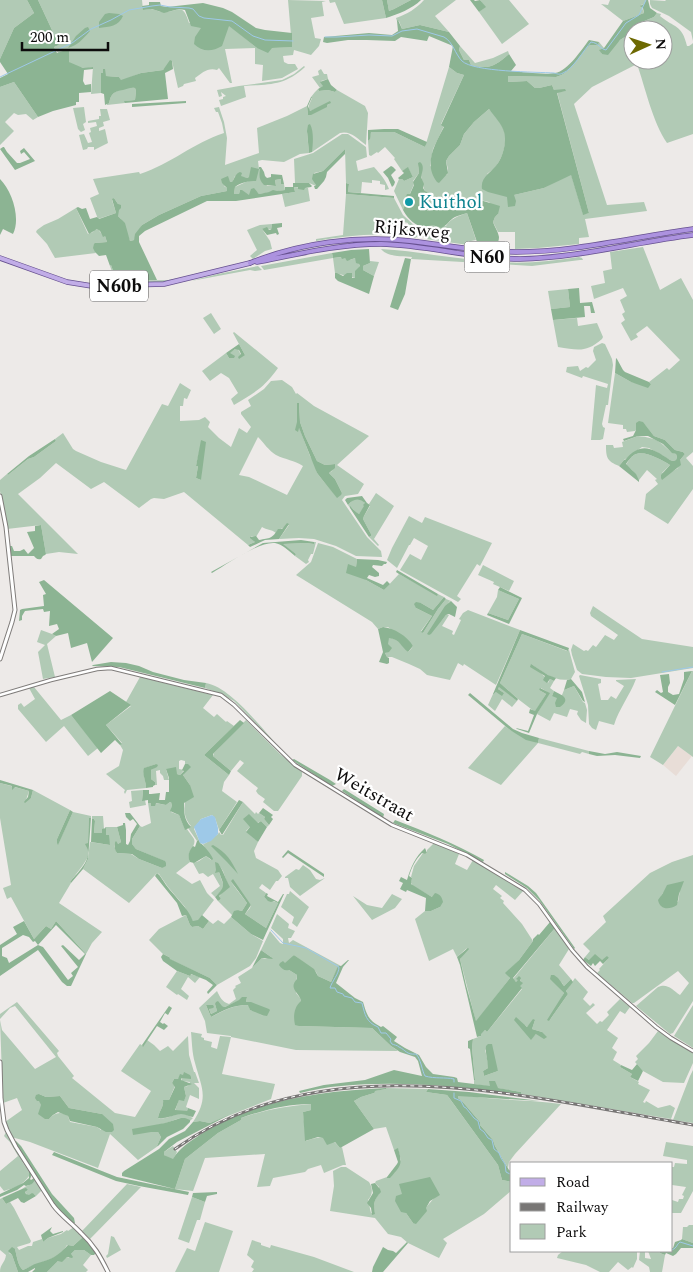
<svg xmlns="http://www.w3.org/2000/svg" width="693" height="1272" viewBox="0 0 693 1272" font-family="Spectral,serif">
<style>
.built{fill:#e8ddd7}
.green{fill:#b1cab5;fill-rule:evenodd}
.forest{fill:#8cb493;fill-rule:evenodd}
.water{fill:#9ec9e8}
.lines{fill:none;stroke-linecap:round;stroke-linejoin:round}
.stream{stroke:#9ec9e8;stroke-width:1}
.tertiary-casing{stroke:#7f7c7a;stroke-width:4.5}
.secondary-casing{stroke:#7f7c7a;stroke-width:5}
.primary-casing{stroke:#675190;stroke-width:5.5}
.trunk-casing{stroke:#675190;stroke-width:5.5}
.tertiary{stroke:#fff;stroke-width:2.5}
.secondary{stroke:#fff;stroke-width:3}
.primary{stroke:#c1ade7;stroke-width:4}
.trunk{stroke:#ac92df;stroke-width:4}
.rail-casing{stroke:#787675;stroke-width:3}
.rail{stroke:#fff;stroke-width:1;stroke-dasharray:4;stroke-linecap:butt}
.culture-dot{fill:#0f9aa8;stroke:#fff;stroke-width:2}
.labels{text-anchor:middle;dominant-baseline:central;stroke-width:4.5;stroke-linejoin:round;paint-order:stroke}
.shield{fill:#fff;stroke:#565555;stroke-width:1}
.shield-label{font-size:18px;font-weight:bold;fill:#0d0c0c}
.culture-label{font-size:19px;fill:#0d838f;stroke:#fff;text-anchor:start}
.street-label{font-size:19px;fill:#0d0c0c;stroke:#fff}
</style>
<rect width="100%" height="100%" fill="#edeae8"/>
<path class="built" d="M678,746l14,10 -16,20 -13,-11z"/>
<path class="green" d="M0,0h27l7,13 -20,15 -14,31z
M38,0h104l1,10c2,0 5,-1 8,-1 4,0 7,3 11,3 16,1 20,-12 27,11l40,2 28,23 35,-1 -4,-47 38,1 -4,1 2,14 -13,2 4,20 6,1 -2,7 -8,9 -17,-5 -1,5 -10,1 1,6 4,2h7l3,5 -16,9 -20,3 1,-16 -8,-1v-16l-30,1 7,34h-2l-11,-15 -2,2c-9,-3 -15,3 -22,8l1,3 -12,3 -1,2 -5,2 -6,-27 -9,9 -22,3 -20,8 -2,-4 -13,-1 -3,-3 -2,1v19l-10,1 2,-27c-3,1 -6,1 -9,1 -11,0 -25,-12 -30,-21l5,-2z
M329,0h53l4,18 -42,6 -9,-22 -5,1z
M387,0h24l-17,9 -5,2z
M424,0h32l-21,16 14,16 -29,-7 -18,4 -3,-8h-2l-1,-3c11,-4 20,-9 28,-18z
M480,0h29l20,24 -27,20 -23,-32 6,-5z
M610,0h36l-2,4 -3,1 3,8 -21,8 -22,-17 7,1z
M650,0l15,1 1,-1h27v41l-2,-9 -22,-16 -17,-8 -2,-4z
M657,13l4,1 -1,2c14,12 22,8 27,30h2l3,-2 1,-1v91l-26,9c-14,-20 -22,-56 -30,-79l-45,23 -18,17 33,101 37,-3 3,9 -62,8 4,18 -10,1v6l-41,4 -23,1v-17h-17l-5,-10 2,-5 3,-3 -9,-12 -9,-2h-9l-44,11v-19l-2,-1 -1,-2 -6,-26 1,10 -6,8 1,3 -11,26 -9,-19 5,-12h3l2,2 9,-4 -5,-9 -6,3 -8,-12 1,-1 -10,-11 -7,6 -1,-1 -6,4 -2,-1 -1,-14 1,-1 2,-8h23l31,15 24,-80 8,6 7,2 -23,49 3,2 -11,23 -3,17 17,9 1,-6 -2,-8 3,-5 11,-11 4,-11 10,-12 15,-13c5,6 11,12 14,19 5,10 1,26 -5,35 -2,4 -7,8 -11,11l27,21 30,-7 27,-14 12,40 6,-1 -32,-121 9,-1 -12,-1 -2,-5 -13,3h-4l-8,-7 -19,1v-6l48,1c16,-4 23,-22 34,-32l8,-1 1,-2 5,6 -4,2 2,4 18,-14 8,-5 4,-8 5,-3 17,-7zM633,30h30v30h-30z
M460,46l15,17 18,-5 15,-7 1,3c-14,12 -20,16 -38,11l-2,-5h-5l-5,-10z
M304,66l1,1c-21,19 -34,17 -61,19l2,11 -25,9 -2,-6 4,-1v-2l3,-1 -5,-4 1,4 -3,1 -2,-7 22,-4 43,-6 12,-6z
M321,69l3,5h3l1,5 -7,2 3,5 -4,2 -8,-11 7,-2 -1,-4z
M14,82l24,35 -5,3 -7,-6 -8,1 -4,-2 -9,9 9,9 -14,14v-58z
M131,87l4,1 1,3 -1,9 -10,1v2l-18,2v-2h2c3,-14 11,-13 22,-16z
M318,89l1,2 9,-1 7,2 2,-2 28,16 3,7 -2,32c-8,-6 -16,-15 -26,-12l-28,19v-16l-5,-4 2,21 -9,1 -16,8 -22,-2 -4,1 1,8h1l7,17h9l-1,-6 6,-1v5h3l1,6 -26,4 -2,-2 -8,4 -9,-6 -1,4h-5l1,-7 13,-6 1,-4 -2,1 -12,-2 -3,7 -2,-1 -6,4 3,2v3l-26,5 -42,19 -17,10 -8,15 -4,1 -9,-22 -3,-3v-12l-4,-6 -2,2 4,13 -18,6 -8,-21 9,-4 -6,-15 46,-7 1,2c31,-10 53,-31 84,-41l-2,-10 -4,-11h-2l-2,-4 5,-1 5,15 3,16 -2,27 34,-12 -2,-25 30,-12 20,-10 1,9 23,-12 -21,8 -1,-1v-5l3,-7 -1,-1 4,-5z
M84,107l2,15 -3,2 2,6 -4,2 -3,-3 -5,-21z
M100,109h7l3,11 -7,2 1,4 -5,2v3l6,-2 3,14 -14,7v-3h-6l-1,2 -4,1 -4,-15 5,-1 4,9 4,-1 -3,-9 2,-1 -1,-4 7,-2 -1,-4 -8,1v-2l11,-2v-3h2z
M342,134h6l18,13 1,10 -11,4 2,10 16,-4c7,8 11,12 15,22l-4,1v-5l-5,-1v-3l-8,-1v3l-10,-1 -1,11 -13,-1 1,-8 -3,-1 -1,-34 -22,22 -9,2 2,13 -7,-3h-14l-1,-24 19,-6z
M294,187l14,1 2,13 -25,6 -3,-13 13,-2z
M346,194l48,4 9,17 14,13 -9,-1v-4l-12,-3 -2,6 23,4 1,6 -3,2c-32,-7 -68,-2 -99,3v-2l27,-4z
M76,208l12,26 5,-2 1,-2 4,-1 5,7h2l2,6 -12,1v9l1,1 -41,5 -8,-14 -11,-12 1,-2 7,-5 14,-6z
M467,213l9,27 -5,1 -3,4 -42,-6 -4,-3 -3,-10h27c5,-8 13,-10 21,-13z
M272,224l-1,6 -3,-1h-6l8,12 2,8 -7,2 -12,8 -3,-3 7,-6 -10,-20 13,-5z
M643,247l17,43 21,-12 12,22v152l-7,6 7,8v23l-25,35 -24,-15 2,-15 12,-10 -3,-4 2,-1 -10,-9 -8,10 -7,-10 -6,-5c2,-4 5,-8 8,-10 9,-6 28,5 36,10l-8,8 11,-2 5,-3 2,-8 5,-6 -2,-2 -8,-2 -10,-10 -11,-4 -9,-11 -9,-2v7l-1,1 -8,1 -1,-3h-3v-4l-15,-2 7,-50 16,9 20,2 -2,-2 18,-14 2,2 11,-10 -33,-34 -11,8 2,3 -7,4 -10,-18 4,-3 -3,-6 3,-2 -5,-12 7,-4 -4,-8 -29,11 -3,-13 14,-3 -2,-12 9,-2 -2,-17z
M381,249c18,1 35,3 53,6 21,3 43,5 65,7 27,2 53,-1 80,-5l3,1 1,2h-3l-48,6 -121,-7 1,-2c-10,-1 -25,0 -31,-8z
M332,253l1,5 9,-1 8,3 5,-2 5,8 -5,12 -20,-5 -2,-15 -69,12 -3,-4z
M370,261l9,1 -5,14 -11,-6v-4l7,-3z
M111,265l5,14 3,2 49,-1 11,-2 -15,4 -48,1 -6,-17z
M258,266l4,4 -7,1 -5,-1 -59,11 27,-7z
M568,289l2,18 -19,2 -3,-18z
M211,313l10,16 -7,5 -11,-16z
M577,318l1,8 19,-3 6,14 -1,2c-16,14 -24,11 -44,8l-5,-27z
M234,332l44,36c-14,20 -24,25 -44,37l-3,-6 7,-6 -9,-15 -8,-5 -11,8 -8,-10 24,-18 3,5h3l-3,-5 6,-4h3l3,6h4l-12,-22z
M602,343l3,1 7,15 1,6 -5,40h-2l-4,19 1,3 2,1 -2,11 -3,1h-9l5,-55 11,3 1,-4 -25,-8 -1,2 -16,-6 1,-5 11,-1 2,5 6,-4 2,1 8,-8 -3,-9 1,-4z
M282,380l10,7 4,7 1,-1 17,13 55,30 -32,29 27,19 -6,10 -13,2 -3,4 25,37 14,14 1,6 -26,-1 -20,-10 -22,-7 -15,-1 -20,1 10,-14c-4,1 -7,4 -11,5l-2,3c-5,-4 -9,-3 -14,-6l-6,10 -5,-1 4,6 -7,3 -64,-53 -20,7 -10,-1 -3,1 -12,9 -35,-26 -13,7 -35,-26 -16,15 -22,16 60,60 -19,-2 -13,2 -5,-29 -34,4 -7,-38v-11l7,-6 1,1 20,-16 6,-2 22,-16 -1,-2 8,-6 10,16 3,2 25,11 25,8 36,-66 6,2 12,-23 11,7 -4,9 -3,-1 -1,8h-3v15l19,-1 6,-3 5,5 -2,5 11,11 12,9 8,-19 8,5 4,-6 -10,-13v-2l10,-6 -3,-6 16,-11 7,-8zM297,403h2l1,19 5,14 12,25 8,4 10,-1 -3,7 -3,2 6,6 7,14 -5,4 -13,-15 -7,-9 -2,-9 -5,-8 -13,-34zM258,437c5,5 11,14 18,18 10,5 18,5 27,11l-16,29 -38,-18 -10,-2zM202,440l-1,40 -5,-2 2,-12h-2z
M638,436c9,1 17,2 24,8 5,4 8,8 14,10l1,3 -1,3 -3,1 -3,-1 -21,-12 -7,-1 -18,13 -5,6c-12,-5 -13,-8 -13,-21h7l1,3 9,-1 -1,-5z
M376,493l18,13 -20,33 5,6 -1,1 -9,-9 2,-1v-2l-8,-15 1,-3 6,-10 -1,-2z
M354,499h6l5,4v3l-6,8c-4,-1 -5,-6 -9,-7v1l-2,-3z
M409,516l13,7 3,-6 67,26 -12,23 -3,-2 -20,32 4,3 -3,3 -58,-32 10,-16 11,6 7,-14 -14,-8 -4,7h-1l-12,23 -10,-8 5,-12z
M314,542h2l-3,12h-2l-3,6 1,2 -3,2 -11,-8 1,-2 -14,-10 24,-1 8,1z
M318,543l15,4 24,12 -1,8 10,13 18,10 15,-16 38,21 1,-1 6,3 -11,13 -12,-7 -5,5 16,8 -11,15 2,2 15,-24 8,-10 5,2 -2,1 -8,19 5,-6h3l-7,11 11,5 -1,3 2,1 7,-15 -2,-1 4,-6 5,-3 52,20 -24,55 -32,-21 -1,2 -5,-3 -8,17 -23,-5 -7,-6 -11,-5 -17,-7h-5l-2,-4 2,-1v-10l2,-5c8,2 14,8 19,15l3,-3 2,-3 -25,-19h-5l-5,2 -6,-7 -76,-47 15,-13z
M483,565l31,16 -5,10 -16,-7 1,-2 -16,-7z
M498,590l21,9 -11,21 -20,-7 9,-16z
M593,606l49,33 51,8v21l-62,10 -25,-1 -24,-3 -5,-4 -5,-15 -1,-5 2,-6 11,7 2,-1 2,1 5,-6 3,2 9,-12 9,5 4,-5 -27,-19 -1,-3z
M41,630l11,4 4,2 -9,8 8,33 -12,2 -5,-27 7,-7 -8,-3z
M522,634l45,17 2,-1 6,22 -4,7c-15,4 -28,-7 -40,-15l14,13 3,6 2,-4 4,2 -4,7 4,3 -2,5 10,-1 2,-5 10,-4 9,16 2,1 2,7 -1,13 -5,-3 -4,-6 1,-3 -8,-2 -3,8 -13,-4 -4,8 -13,-7 12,-21 -8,-5 -2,2 7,4 -11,18 -17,-13 -18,-16z
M692,671h1v86l-15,-11 -15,19 -13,-8z
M580,675l21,4v4l-3,1 3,16h7l3,-4 5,3 8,-13 -8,-5v-1l20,-1c-6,16 -17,30 -22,46l-15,-4 -3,9 -4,-2 -3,-4 -1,-19 -9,-29z
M140,677l73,18 -10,13 11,9 3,-3 9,8 1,-1 7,5 -30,29 25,20 -5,7 -2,9 15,11 -18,28 -4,-12 -3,-3 -11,4 -7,10 5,11 -2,1 -9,-13 3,-2c-11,-13 -6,-26 -1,-41l-7,-10 5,-11h-3v-3l-4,-1 -2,1v8l5,1 -4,5 -3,-1 -11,-5 3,11h-5l-1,-4 -3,-3v-3l-4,1 1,14h-2v-3l-4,-3 -1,-8 4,-3 2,-4 -11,4c-3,6 1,13 1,20l-19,2 -2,4 -1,-2 1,-2 -19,-16 13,-8 4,-16 -3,-5 2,-2 -16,-18 25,-19 -5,-4z
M206,683c24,4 55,44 71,62l-43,-44 -13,-7 -16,-6z
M499,686l18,15 -5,6 -10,-8 -7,12 -7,-6 5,-11h1l2,-2 8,1 -6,-4z
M34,687l27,33 10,-5 27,33 -10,8 -24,-30 -18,16 -28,-33v-4l3,-2 3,4 11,-8 -6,-11z
M246,720l34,34 22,18v4l-24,35h-4l-11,-9 2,-3 -7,-5 -2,-3 2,-3 -21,-17 7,-8 -4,-3 -9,11 -18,-15 1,-3z
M505,726l5,4 28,13 1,-5 50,13v3l-7,-2 -2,2 -42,-11 -37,42 -33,-17z
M0,783l29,8 -3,9 5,-2 2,-8 37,20 -13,29 1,5 15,-32 18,4v2h-2l-1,39 -5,8 -13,17 1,1 -12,20 43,29 -10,11 -6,11 -30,-33 -5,8 -5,-3 -12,13 -23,-42 -4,2 -4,-11 8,-3 -11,-67z
M143,790l-1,10h3l1,5 -16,3 -1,-6 3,-1 -1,-10z
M151,802l4,4v-3l11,2 4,-3h1l1,4 -1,6 8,3 6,14h2c2,3 5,7 7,10 3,8 -9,12 -4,23l-14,11 16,11 8,-4 7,13 7,7 -16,21h-5l-6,-9 -2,-5 -17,-20 -9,-13 -2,-1 -28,30 -46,-34 5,-10 2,-17 20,3 -4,-10 -1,-8h12l4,15 -3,2 -3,-1 -1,3 3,7 14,1 8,5 23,9 2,-7 -28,-12 -5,-6 1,-4 8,-13 2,1 9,-4 -3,-20z
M243,802l12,12 1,-2 2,2 1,-1 6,4 -1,2 5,6 -2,2 -6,-6 -11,6 -4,4 12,11 -4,9 2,7 22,12 4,6 -4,5h-2l-6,9 -8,-6 -3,4 7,5 -2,4c4,5 9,3 14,6l-12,25 -21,-14 5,-6 1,-3 -20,-23 16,21 -5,8 -4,-1 -6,5 -14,-14 3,-2 -2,-2 9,-12 -5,-14 -4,-6v7l5,15 -1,2 -8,8 -4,-4 9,-7 -7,-12 -5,3 -5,-4 -4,1 -6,-11 6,-2 7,-5 5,4 -8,-16 3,-1 12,-9 1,-2 2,3h2z
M92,816h11l1,13h-2v4h-8l1,-12 -1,-2h-2z
M434,843l25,11 -4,10 12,6 6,-10 50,31 -8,9 -19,-15 -3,4 9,7 -2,2 4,3 -1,2 19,21 11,17 -14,19 -13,13 4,5 -34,44 -16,-63 7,-11 -10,9 -4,-8 -24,12 -14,-42 10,-8h6l9,-4 -8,-10 -19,-11 -2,-3 1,-5 -1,-1 3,-11 9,-13 2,1 2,-1v-3z
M693,855v146l-20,32 -3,1 -34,-28 22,-19c10,-4 14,3 22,8l9,-12 -11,-12 -44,32h-2l-35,-30 3,-3 -1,-1 10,-11 -7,2h-13l-4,-3 5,-6 -7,-7 23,-22 -3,-6 47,-43 22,-11zM680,890l-2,12 -17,-6 2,-3z
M303,865l7,5 6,9 4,1 5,-2 -25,18 -10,-9 -2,-9h-3v-1l11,-8 3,1z
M290,891l19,16 -12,20 -5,-4 2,-6 -13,-10 6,-13h2z
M392,894l10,5 -7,9 -23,12 -19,-24 14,9 15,3z
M277,914l12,10 -1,4 7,3 -4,7h-3l1,5 4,-3 48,26 -3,1 -7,15 -13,-6 -2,-4 -22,-17 -9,15h4l8,5 -1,18 4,5 1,3 -2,25 73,2 19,18 7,5 -102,-1 -65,-13 -9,37 53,10 -4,15 -61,24 -10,-2 -7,1c16,-25 9,-33 2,-59 -3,-10 -3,-21 -4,-31l11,2 -1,3 3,1v2l8,2 -1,5 6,2 3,-13 11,1v-1l-24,-3 -2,-12 -6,-13 18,-17c3,6 5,11 12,13l7,-5 -3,-9 3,-3 -1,-1 6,-3 -3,-6 14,-9 10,-10 3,1 6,-2 -10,-7 9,-19 10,12 3,1v-5l-12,-11zM247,997l-1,5 17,14 -6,-4 -7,-2 -1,-5c-17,0 -24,5 -38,12l-5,-12h7l-4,4 2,5 6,-3 -2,-7 10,3z
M186,915l4,10 2,2 6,-1 5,3 6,-8 4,3 5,-4 6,4 7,-7 20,17 12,7 -7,17 -6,8 -33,19 -7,-7 -41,-19v-2l-6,-3 -14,-14 10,-11z
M555,928l14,21 -10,16 12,14 -7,7 -2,-3 -11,-4 13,14 -15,28 19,-27 -2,-3 9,-13 13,14 -5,7 7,7 3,-3 2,2 -9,8 11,11 3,-3 2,1 7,-7 -2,-3 13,-13 10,8 -5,7 -5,-3 -13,19 11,8 -6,10 5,4 -4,8 8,5 -1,2 12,7 -2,3 9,5 -1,2 12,6 -7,12 2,1 1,-2 12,7 12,-3 5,3 -4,11 -150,-25v-2l-47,-8v-4l1,-1 -3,-31 1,-9 8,-3 -1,-2 5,-4 2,2 35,-43 -3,-3 1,-5 1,-2 -5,3 -3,-3zM535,1020l-3,9 10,3 -6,2 -5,5 -6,-14 2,2zM485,1049l13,22 -14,5 -1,-5 5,-3v-5z
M177,971l13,5v-2l10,3 -5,6 -7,-6 -7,12 8,7 -2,4 -9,-6 -1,1 -11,-8z
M17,1002l42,49 -2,2 1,3 16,20 -2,2 43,35 20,4 16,-26 -30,-20 19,-27 3,2 4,-6 7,5 6,6 8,-5 5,5 15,-15 1,19 5,17h1l4,11h-5l5,5v11l-9,-4 -4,12 2,1 -1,3h-12l4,-12 5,1 2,-4 -2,-9 4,-1 2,-4 -8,-1 -1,-3 2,-3 -5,4h-4l-2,4 3,3 -6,14h-6c1,7 -4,11 -5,18 9,2 18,-6 27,-4 3,1 5,3 8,4l-3,3c-8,-6 -15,-1 -24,2 -4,1 -9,2 -13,3l-2,6h7l3,5 -4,9h1l-20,14 -28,-26 -12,34 -68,-26 -19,-5 -6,-15 17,-12 -5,-12 -14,5 -3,-83 2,10 33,39 21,-12 -41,-51 -5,2 -10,11v-5zM39,1094l7,3 14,-1 9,12 33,6 -1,16 -4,-3 -27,-5 -2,-6c-7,-5 -13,-4 -19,3l-8,-14z
M693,1005v43l-19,-12z
M658,1031l35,22v10l-9,20 -21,-1 -20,-11 -8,-9 3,-3 -2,-3 13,-13z
M693,1070v53l-20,-3 17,-44z
M386,1088l42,1 -2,3 21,3 51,70 4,15 10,2v8l-28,24 -41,25 4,4 -8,15 -31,-15 -7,-6 -13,-3 -13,-16 -45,-7 4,-25 -1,-15 8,-4h5l23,15c4,6 4,13 -1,18l3,13 4,1c-1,-8 -2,-14 4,-20v-7l-4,-4 1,-2 11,-4v1l14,-18 -3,-11 -4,1 -8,-23 -12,2 -20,-28 7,-4 13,-4v-2l12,-2zM402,1194l32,4 -21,25 -7,-10z
M463,1095c33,6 66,4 98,9l-46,50 -6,8 -1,6 -13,-22 -2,-6 -13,-15v-3l-18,-21 -4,-3v-2z
M311,1104v6l-8,2 3,29c13,-5 24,-6 34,7l2,-1 4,18h-3l-19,8 -3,-8 -13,4 -3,3 -32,6 -3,8 -13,1 8,-33 -60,4 -12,33 -18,-2 10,-30 33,-26 23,-13v-2c23,-8 46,-12 70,-14z
M6,1132l10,17 8,11 -2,1 1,2 6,8v5c-6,9 -15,12 -25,15l-4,-5v-15l18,-15 -8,-14 -6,-6z
M666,1142l27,4v45l-12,22h-9v-13l6,2 1,-3h4l1,-3 -2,-1 4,-8 -14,-2v-18h2l1,-4 12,1v-4l-24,-4z
M173,1146l4,6 -4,8 -9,-5v-3z
M35,1180l7,10 -6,6 -2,-2 -6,2 -3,-4 3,-2 -6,-1c5,-4 10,-4 13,-9z
M127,1184l14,3 -51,52 -8,-8z
M192,1197l13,5 -5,18h-3l-8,23 -11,-4z
M2,1198l4,6 4,-2 4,6 17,33 -1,2 -13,4 2,3 9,-4h4l1,-4 9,-3 1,3 5,-4 13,-4 6,-4 1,1 6,-4 9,10 -10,9 -6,-1c-2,3 -5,8 -8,10 -11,6 -24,9 -36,15 -5,-4 -6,-13 -8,-21l-6,4 3,2 6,17h-18c0,-8 5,-9 6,-17l-6,-5v-51z
M205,1222l28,9 -14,41h-44l12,-24 8,3z
M689,1225h4v18l-11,-4 1,-12h4z
M111,1236l3,1 7,13 -14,8 -1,-2 2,-2z
M252,1240l9,3v2l9,3 1,-3 43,12 40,15h-102l2,-3 -3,-2 3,-6 -7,-6z
M75,1250h9l7,5 -8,10 5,5 -2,2h-39l11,-11 9,-4 2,1 2,-4z
M563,1251h74v8l-4,9 -1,-1 -4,3 -10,-8 -9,10h-9l-14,-7 -29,-7 1,-3z
M640,1251h5v7l6,1 -3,-8h11l1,2 5,2 -3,17h-12l-1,-5 -10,-7z"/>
<path class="forest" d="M27,0h11l21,45 -5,2 3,6 12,-4v13l14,6 10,-1v2l-9,1 -1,11 2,4 6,-1v8l-12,1v9h-3v3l-23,6 -15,6 -24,-35 -14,5v-9l8,-4 -8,-12v-3l14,-31 20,-15z
M382,0h5l2,11 5,-2 17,-9h10c-9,9 -23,14 -35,18z
M470,0h4l1,1 5,-1 6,7 -7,5z
M646,0h2l2,8 7,5 -3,4 -17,7 -5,3 -4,8 -8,5 -12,15 -6,-1 -3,-4 5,-2 19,-27 21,-8 -1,-5 -3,-2 4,-2z
M149,2h11l1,4 6,1 36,-4 20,5 9,4 24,16 9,2 27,3v14l-20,1 -4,5 -11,-5 -28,-22 -7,20c-10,6 -20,6 -28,-2l1,-7 6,-9 -10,-2 -6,-16 -6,-1 -15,4 -12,-4 -9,1 -1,-4 7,-1z
M109,13l10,1 4,2c-4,10 -14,11 -24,12v-6l6,-8z
M398,20l4,9 18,-4 29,7 11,14 -1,4 5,10h5l2,5c18,5 24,1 38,-11l7,11 -5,6c13,1 33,4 44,2 13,-2 27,-24 34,-33l10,2 -1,3h-8c-11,10 -18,28 -34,32l-48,-1v6l19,-1 8,7h4l13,-3 2,5 11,-1 1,2 -9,2 32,120 -6,2 -12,-40 -27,13 -30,7 2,6 -1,5 -7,1 -1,-10 -19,-5 -6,-3c-2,-12 10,-17 16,-26 5,-7 9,-22 6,-31 -2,-8 -10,-16 -15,-23l-15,13 -10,12 -4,11 -11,11 -3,5 2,12 -9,10 -2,-1c-14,-18 -2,-38 7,-55l-3,-2 23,-50 -7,-2 -8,-6 4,-21 -24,-10 -2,5 -26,-4 -6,4 -28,-1h-19l-21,3 -4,-1 1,-5 45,-4 23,2 6,-4 -1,-10z
M88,27l2,4c-7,8 -12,14 -22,17l8,-12 9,-8z
M170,60l2,1 1,8 -8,4 3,26 -43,4 -1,-2 11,-1 1,-9 -1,-3c-5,-1 -7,1 -12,2 -9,1 -12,4 -14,13l-4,2 -1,-11 -3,-1v-20h2v-4h2l1,7 13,1 2,3 20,-7 22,-3z
M328,79l3,6 6,5 -2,2 -7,-2 -9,1 -1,-2 5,-3 -3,-4z
M311,97h1l-4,9 2,5 20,-10 1,2 -4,2v2l-16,8h-3l-1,-9z
M186,101v2l-54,4v-3z
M310,124c4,7 3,19 2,28l-3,1 -2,-22 1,-6z
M384,129h14l29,13 -2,5 -31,-15h-23l-1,7 -2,2v-11z
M3,147h1l3,5 10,11h3l10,-4 -6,-7 -3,2 -1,-3 4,-3 11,13 -20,9 -15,-21z
M345,149v5l-18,18 -1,5 -2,4 -7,8h-2l-1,-3h1l1,-1 -4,-6 1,-5 10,-3z
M420,162c5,4 2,10 1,15l3,7 -1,4 2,3 5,2 -3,18 44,-11h9l20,6 -2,8 -3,3 -2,5c2,6 5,9 6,15 0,4 -2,6 -1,11h-7l-1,-3 -13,-3 -10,-29c-4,1 -9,3 -12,4 -6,3 -8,9 -14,11 -7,-4 -14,-1 -21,-2 -7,-2 -14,-10 -17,-16l3,-8 -2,-1 3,-7h3l4,-9 -1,-3 6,-9 -1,-10z
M391,166l2,1 3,3 -5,5 4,7 -1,3 -2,2 -4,-9 -5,-6z
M251,167l8,2v-2h2l3,5 1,4 2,2 4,-1v-3l11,1 2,9h-3v-5l-6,1 1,6 -12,-1c-5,-5 -5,-9 -4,-16h-1l-3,12c-7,0 -15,1 -21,6l-1,7h5l1,-4h2l7,5 2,-6 3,-1 5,6 10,-2 4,-2 4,1 8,-1v-3h8v-4h16l3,3 -1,1 -6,1 -1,2 -6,-1v-2h-4l1,5 -59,9h-29l-62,30 -6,5v6l18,38 -38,1 -3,-2 -5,-14 -1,1 -4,-11 -7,1 -4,-4 -2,-4 1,-4 1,-1 12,-1 -2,-6 -2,1 -3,-6 -3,-2 -8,5 -13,-26 2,-1 4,2 4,-1 4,11 7,-2 2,2 17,-6 -4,-14 2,-1 4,6 3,1v3l-2,2 -1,6 7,7 5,18 4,-1 1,-6 7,-9 17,-10 42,-19 26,-5v-3l-5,-5 -1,-4 7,-3 2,6h2c3,-4 3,-8 8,-10l2,1 -1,3 6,2 2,-1z
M408,167l5,10 -9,4 -2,-2h-3l-1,-1 6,-5 -2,-2z
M0,179c12,12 21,39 13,55l-10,-5 -3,6z
M346,183l3,1 -1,8 46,4v2l-48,-4z
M282,223v4l-5,1 2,6 -2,1 -1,-2 -9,2 -5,-6 5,-2 2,3h2l1,-6z
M369,249l1,14 -7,3v4l11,6 -5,18 -31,-13 -3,-3v-5h2l6,3 4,-3h5v5h3v-7l5,-5 -1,-2 -3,-1 -1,-5 -8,3 -2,-3 -3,1 -1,-2 -8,1 -1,-5 19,-3z
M405,258l6,1 -6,35 -7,16 -8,-3z
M579,288l1,15 12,-1 3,11h-4l-1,-7h-6l1,11 -32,3 -2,-11 19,-2 -2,-18z
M239,344l6,11 -6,4 -1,-2 3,-3 -2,-4 -4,-1 -5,4 5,3 -1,2h-5l-3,-5z
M616,358l1,1 6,11 2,2 24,10 2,2 -3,4 -17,-6 -16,-9z
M297,403h2l1,19 5,14 12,25 8,4 10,-1v4l-6,5 6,6 7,14 -1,2 -4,3 -13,-16 -7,-9 -18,-45 -1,4 -3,-2 2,-8z
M639,421l4,1 11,14 11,4 10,10 8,2 2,2 -5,6 1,5 -19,15 -1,-2v-3l9,-10c-8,-5 -27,-16 -36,-10 -3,2 -6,6 -8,9l10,10 3,6v2l-20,-16 5,-6h1c16,-19 27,-12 45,0l3,1 3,-1 1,-3 -1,-3 -4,-1 -9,-9 -15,-8h-10l-14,5 -1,-2 10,-3 3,-6v-7z
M55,439l1,2 -22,16 -6,2 -20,16 -1,-1 22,-18z
M201,440l5,2 -5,38 -5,-2 2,-12h-2z
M362,496l5,7 3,2 -6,11 -1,3 8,15v2l-2,1 -19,-29v-2l6,6 3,2 5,-8 -1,-1 2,-2c-7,-6 -12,-4 -17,2l-3,-5 2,-2z
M287,523l2,1 -10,15 -14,1 -15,7 -2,-2 7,-3 -5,-4v-1l6,-1 3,4c11,-2 13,-1 19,-11h4z
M41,525l5,29 -1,1 -2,1 -2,3c-4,1 -5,-1 -7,-3h-23l-1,-10h2l2,5h6l4,-2 4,5 6,-6 -7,-16 8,-1v-5z
M301,540l13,2v2l-8,-1 -23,1 13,10 -1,2c-6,-5 -13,-12 -20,-13 -16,-2 -49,22 -63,30l-1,-1 52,-29z
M357,559l21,1 9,2 -1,2h-2l-2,2 -9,-1 -1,2 7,6v3l-4,1 -6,-2 -2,3 16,7 4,-4 3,3 -6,6 -18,-10 -20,-7 2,-9 8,3z
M397,570l41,24 -1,2 -38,-22 -3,-2z
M44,580l69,58 -21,24 -5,-19 -16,5 -3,-15 -12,3 -4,-2 7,-5 -2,-5 -8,2 1,-15 -6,1 -1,-3 -18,2 -3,5v4l-3,1 1,-11 2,-1 22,-3 -1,-11 3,-1 -7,-12z
M500,587l22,11 -13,26 -22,-9 1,-2 20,7 11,-21 -21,-9z
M444,597l2,2 -8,10 -15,24 -2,-1 11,-16 -16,-8 -2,-4 2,-2 5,1 12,7z
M451,601l6,6 -2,10 -6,-3 -3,1 -15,19 -2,1 -2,-1 18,-28z
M383,627c11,1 24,9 30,19l-5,6c-7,-5 -8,-13 -19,-14l-1,6 4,4 -3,4 -4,1 2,4 2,1v5l-2,1 -8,-2 4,-10 -5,-23z
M520,630l49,18 -1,3 -46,-17 -22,49 18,16 -1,2 -18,-14 -1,2 6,4 -2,3 -6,-4 -2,2h-1z
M111,662l15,1 13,3 14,6 31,8 22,3 -1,5 -86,-21 -27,-1 1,-1z
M531,664l17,11 8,3 -2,3 -4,-2 -3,4 -4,-3 2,-4 -15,-9z
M692,671l-17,34 -20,-13 2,-2 4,3 2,-1 -3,-17 9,-1 1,9 -2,4v5l5,3 6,-1 5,-15v-7z
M571,679l11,13 3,10 -2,-1 -9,-15 -10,4 3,-10z
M540,688l10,5 -13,21 -8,19 -12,-4 -1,-1 12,3 6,-16 -5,-2 1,-4 5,2 11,-17 -7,-4z
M110,691l21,14 -25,20 16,19 -2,1 -5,-5 -14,13 -30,-38z
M554,691c7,4 18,7 6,16h-4l-1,-4 2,-5 -5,-2z
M470,693l43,36 9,4 17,5 -1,5 -12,-3 -16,-10 -42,-35z
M240,720l4,3 -31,31v2l18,15 -2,4 -25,-20z
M589,751l16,3 12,-2 24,4 -1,2 -25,-3 -18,1 -8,-2z
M294,759l36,21 6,4 -4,2 -40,-26z
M156,764l2,1 -1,2 -6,3v9l4,3v3l-2,1v1l-7,1c0,-7 -4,-13 -2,-20z
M185,764h3l3,3 -8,8 7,10 4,12 -10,6c0,9 0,17 7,24l-6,3 -6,-15 -9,-4 2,-5 -1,-4h-1l-4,3 -10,-2 -1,3h-4v-3h-3v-3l-6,1 1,-11h6v4h2l9,-1 -1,7h6l1,-8h3v-14l-3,-9 10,-2 1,7 3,1 4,-4 -2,-1z
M0,780l33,10 -2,8 -6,5 -1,-1 4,-5 1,-6 -14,-4 -3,3v-4l-12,-3z
M344,789l40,25 -1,4 -41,-27z
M239,800l4,2 -21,33 -3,-5z
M263,808l10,7 -2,2 2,2 -4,6 -5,-6 1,-2 -6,-4z
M70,810l3,2 -15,33 -1,-2v-4z
M125,813h5l10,13 -8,13v5l4,5 29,12 1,2v3l-4,2 -23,-9 -7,-5 -15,-1c-2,-3 -4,-8 -1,-12l2,3 3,-2 -4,-15 6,-2v-2h2l1,7v14l2,1 2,-4 1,-7 6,-10 -4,-5 -3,2 -4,-4z
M249,814l9,9 3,-2 6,6 -9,15 -12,-10 4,-5 -7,-8z
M89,818h2l-3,41 -5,10 -12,14 -1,-1c6,-8 20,-20 18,-31 0,-2 -2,-5 -3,-7l3,-1z
M92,819h2l1,2 -1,12h8v-4l4,-1v7h3l1,10 -19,-3z
M395,820c31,12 61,24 89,40l-1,2 -35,-18 -55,-21z
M199,840l1,3c3,1 12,12 13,16l-1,1 -6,-4 -12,7 -4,-1c-3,-6 -1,-11 3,-16l2,1 2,-6z
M213,845c14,8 18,15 25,29l-11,-12 -16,-16z
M425,848l2,5 -2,1 -3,-1c-7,7 -10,14 -13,23l3,2 -1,6 21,13 3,-4c5,1 7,4 8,9l-3,5 -9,4h-6l1,-13 -19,-8 -1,2 -6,-3 3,-6 -4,-2 2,-4 6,3c4,-13 8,-23 18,-32z
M288,850l36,24v3l-36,-24 -5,5 -1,-1z
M215,862l3,1c5,7 8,17 12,24l-11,9 2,3 -3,2 -3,-4c11,-11 9,-11 4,-25l-4,1 1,-3z
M505,872l23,14 8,7 39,55 -1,1 -35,-49 -12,-12 -22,-14z
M157,873c4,3 6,8 9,12 9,12 22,23 27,36l5,-1 4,-5 7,6 -6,8 -5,-3 -6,1 -2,-2 -4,-10 -4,1 -5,-13 -22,-27z
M233,879l18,26 -6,9 21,14 12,-25 -4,-2 -3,1 -3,-1 -4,-4 2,-4 2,1 -1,2 11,6 5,-8h1l-21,46 -12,-6 -20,-17 3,-6 4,-1 4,1 5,-8 -16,-22z
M684,881l-5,13 -2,11c-8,5 -17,5 -19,-5l5,-7 4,-8z
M24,921l10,18 12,-13 5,3 5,-8 30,33 -15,32h-4l-5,-4 -24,-32 -38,26v-31l17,-11 -4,-7zM56,925l29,29 -6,6 -16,-15 -2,1 17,21 -7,6 2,3 -5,4 -25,-33 -5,-2zM23,935l6,2 4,5 2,-1 3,4 -29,18 -2,-5 -5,-2v-8z
M550,922l5,6 -42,50 3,4 2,-2 -2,-1 3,-3 2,2 -1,3 3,2 -3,3 2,2 -35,44 -2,-2 -4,4v2l-4,1 -17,-72 -3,-8 11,-9 1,1 -9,10 6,26 10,36 34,-43 -5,-5 14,-13 14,-19v-2l5,-5 1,1z
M261,950l10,7 2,2 -11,-1 -10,10z
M163,954l6,3 1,2 40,19 7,7 -9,9 -1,-2 6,-7 -7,-5 -15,-6 -1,2 -13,-5 -14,-10 -2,-4z
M595,954l7,6 5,-4 2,2 -6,6 -3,-3 -5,5 -2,-3 -2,3 -8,-6 2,-3 4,3z
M294,955l20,14 4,7 13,6 7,-16h3l7,-6h1l-6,7 -7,16 19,15 8,4c4,13 5,18 18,25l2,-1 14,11 -3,4 11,7 14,7 7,12 7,7 21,3 3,1 1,4 32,4 -1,-5h6l3,7 23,4v2c-59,-7 -120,-14 -180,-8 -14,1 -28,4 -41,7l-1,-2 25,-6 41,-5 29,-10 28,6 -4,-15 -3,-4 -15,-5 -9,-6 -19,-18 -73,-2 -4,-1c-2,-9 -1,-18 6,-24 -2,-9 -13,-12 -4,-22v-4l-8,-5c-5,1 -7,-1 -10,-5l1,-2 3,-2 2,2z
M551,975h3l4,3 6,8 7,-7 2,3 -7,9 2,3 -19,27 -2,-1 17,-27 -14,-14z
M242,997h5l-1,5h5l18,7 1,1 -3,6c-5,0 -11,-4 -17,-6l-2,-5c-16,0 -24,5 -37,12l-5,-12h7l1,2 -1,1 -4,1 2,5 6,-3 -2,-7 1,-2 2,-1 4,5 3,1 14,-7z
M169,1006l3,2 -4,7 -3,-2 -5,9 3,2 1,-1 4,3 -4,4 -7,-4 -14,21 -1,-2z
M516,1017l11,10 6,-8 2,1 -3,9 10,3 5,5 -3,2 -8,-5 -5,6 -17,-20z
M473,1039l-1,9 3,32h-1l-4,-31 -2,-1v-7z
M488,1044h4l6,27 -14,5 -1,-5 5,-3c0,-7 -3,-15 -2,-22z
M637,1064l6,7 -5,10 -8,-4 2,-3 -12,-7 1,-2 11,5z
M184,1072l6,3 1,2v2l-10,-1v2l11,4 -8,3 2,9 -2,5 -5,-1 -4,10 12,1 1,-3 8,3 -3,6c-4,0 -7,-3 -12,-3 -8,1 -15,5 -23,4 1,-7 6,-11 5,-18h6l6,-13 -3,-4 2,-4h4l2,-5 3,1z
M386,1088v1l-11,2 -1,2 -13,4 -7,4 20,28 -34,19 -5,-6 -8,3 -4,-7 -5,-1 -13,4 -2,-29 8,-2v-6c-24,0 -47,6 -70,14v2l-23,13 -33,26 -10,30 -53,-13v-3l2,-2 35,-22 10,-10 16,-8 8,-9 7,-1 10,2 19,-8 -52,27 -13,10v3l9,4c7,-12 17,-17 28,-25 57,-35 120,-43 185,-46z
M428,1089l41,3 71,9 -82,-5v2l4,3 18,21v3l13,15 2,6 14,24 3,2v10l-10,-2 -4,-15 -48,-66 -3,-4 -21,-3z
M39,1094l7,3 14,-1 9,12 33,6 11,10 1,6 -2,2h-6l-9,-5 -27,-6 -2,-5 -10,-4 -5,3 -4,4h-4l-7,-5 3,-9 -2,-4h-2l-2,-3 1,-3z
M181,1118h4l5,2v2l-7,7 -16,8 -9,9h-1l4,-9 -3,-5h-7l-18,3 -1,-6 33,-6z
M16,1141l5,5 31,48 22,24 1,5h-2l-10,-9 -7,-7 -41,-64z
M398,1148c5,17 3,17 -8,30h-3v-1l10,-13 1,-2 -4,-12z
M54,1152l63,25 72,15 -1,3 -49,-9 -23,-5 -64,-26z
M24,1160c3,6 10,13 6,19l1,1 3,-2 1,2c-2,4 -5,5 -9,6l-2,-1 -7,5 -17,7v-3l23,-11 6,-5v-7l-7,-10z
M430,1177l10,18 -10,6 -4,7 1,3 -11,13 -3,-1 -7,-10 -5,-1 -6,-11 1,-5 6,-2 -3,-10z
M375,1183l5,6 1,3c-8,9 -7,11 -6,22l-3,1 -1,-7 -4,-5 6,-10 -2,-9z
M26,1188l2,2 -3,2 1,2 3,1 3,-2 2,1 2,2 -12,7 -3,-1 -3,-4 -12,6 -4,-6 20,-9z
M217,1192v2l-10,2 -2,6 -13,-5 1,-4z
M52,1227l-2,4 3,3 10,-3v1l-15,6 -5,4 -2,-7z
M83,1237l13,16 -2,2h-3l-7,-5h-9l-4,4 2,3 -1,1 -5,-1 -5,5 -4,-1 -11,11h-15l3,-3v-1l-7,4h-10l-6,-17 -4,-4 4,-4 3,2c2,8 3,17 8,21 5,-2 10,-6 15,-7 14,-4 20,-7 30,-18l5,1z
M682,1239l11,4v5h-12l-5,6 -3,2 -7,-3 -1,2 -5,-2 -1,-2h13v-3h1l2,-6 6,-2z
M407,1242l1,1 -25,29h-11l1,-5 10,-20 5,3 5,1 3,2z"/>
<path class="water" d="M212,815l3,2 3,11v6l-7,7 -8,3 -3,-1 -6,-16 7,-8z"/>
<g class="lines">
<path class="stream" d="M325,37h12l32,-2 23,1 10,-5 15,-2 27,8c9,5 11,17 18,24 11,11 75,11 92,12 4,1 5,2 9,0 9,-3 21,-23 28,-31 8,1 9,7 15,8l20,-27 13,-8 7,-15
M0,77l72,-34 19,-14 20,-9 18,-10 23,-4 8,-1 10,2 19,1 4,1 6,7 5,2 28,3 21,15 12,4 28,1
M662,672l31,-5
M271,930l12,13 23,5 33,19c0,7 -7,14 -9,21h5l2,4 6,2 1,2 8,2 3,4 7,1c3,12 4,19 16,24l3,6h5l5,6 -1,2 2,3c2,1 5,1 7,3 7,3 7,8 17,7 5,5 6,17 9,22 10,3 20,1 29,3v3
M454,1093v5l7,3 3,6 2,1 8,10 4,3 2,8 4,3 4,6 4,2 2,9 5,4 2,5 4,6 1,8 6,3
M672,1250c6,-3 4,-5 8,-8l13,4"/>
<g class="tertiary-casing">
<path id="tertiary" d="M0,695l51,-15 46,-11 14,-1 110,27 13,10 61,60 97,60 75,30 58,35 14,14 33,46 15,17 69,60 15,11 22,13"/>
</g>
<g class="secondary-casing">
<path id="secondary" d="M0,496l6,31 9,83 -3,12 -12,37
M0,1062l1,36 3,24 3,8 9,17 37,58c8,11 19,18 28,28 13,12 19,23 27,39"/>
</g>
<g class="primary-casing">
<path id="primary" d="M0,258l67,24 25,4 72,-2 86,-21"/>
</g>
<g class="trunk-casing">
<path id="trunk" d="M257,262c41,-8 82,-18 124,-18 47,1 92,15 139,15 58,-1 116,-17 173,-24
M250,263c50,-20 107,-28 160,-22 36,4 70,11 106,11 59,0 118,-15 177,-23"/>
</g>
<use href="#tertiary" class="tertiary"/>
<use href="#secondary" class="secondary"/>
<use href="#primary" class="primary"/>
<use href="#trunk" class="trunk"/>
<g class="rail-casing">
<path id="rail" d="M175,1149c149,-107 352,-52 518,-24"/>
</g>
<use href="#rail" class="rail"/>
</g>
<circle class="culture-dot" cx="409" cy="202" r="5"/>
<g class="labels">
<g class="shield">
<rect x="464.5" y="241.5" width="45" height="31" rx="4"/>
<rect x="90" y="270.5" width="58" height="31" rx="4"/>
</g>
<g class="shield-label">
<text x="487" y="257">N60</text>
<text x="119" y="286">N60b</text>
</g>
<g class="culture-label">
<text x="419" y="202">Kuithol</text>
</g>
<g class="street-label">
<text transform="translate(412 230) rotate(5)">Rijksweg</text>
<text transform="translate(374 795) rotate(30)">Weitstraat</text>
</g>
</g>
<rect x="510" y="1162" width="162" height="90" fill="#ffffff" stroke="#9e9e9e"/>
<rect x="520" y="1178" width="25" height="8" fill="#c1ade7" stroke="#9e9e9e"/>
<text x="556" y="1187" font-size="15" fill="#0d0c0c">Road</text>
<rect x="520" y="1203" width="25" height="8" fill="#787675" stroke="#9e9e9e"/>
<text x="556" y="1212" font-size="15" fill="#0d0c0c">Railway</text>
<rect x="520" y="1224" width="25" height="15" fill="#b1cab5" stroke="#9e9e9e"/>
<text x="556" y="1237" font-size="15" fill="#0d0c0c">Park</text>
<g transform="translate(648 45) rotate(87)"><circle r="24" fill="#ffffff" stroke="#9e9e9e"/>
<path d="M0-4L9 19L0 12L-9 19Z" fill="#6d6902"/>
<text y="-8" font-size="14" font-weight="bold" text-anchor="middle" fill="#0d0c0c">N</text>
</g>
<path d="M22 42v8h86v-8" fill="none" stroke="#0d0c0c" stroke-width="2.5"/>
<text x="30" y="42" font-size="15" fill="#0d0c0c" stroke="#ffffff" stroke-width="4" paint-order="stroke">200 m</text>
</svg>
